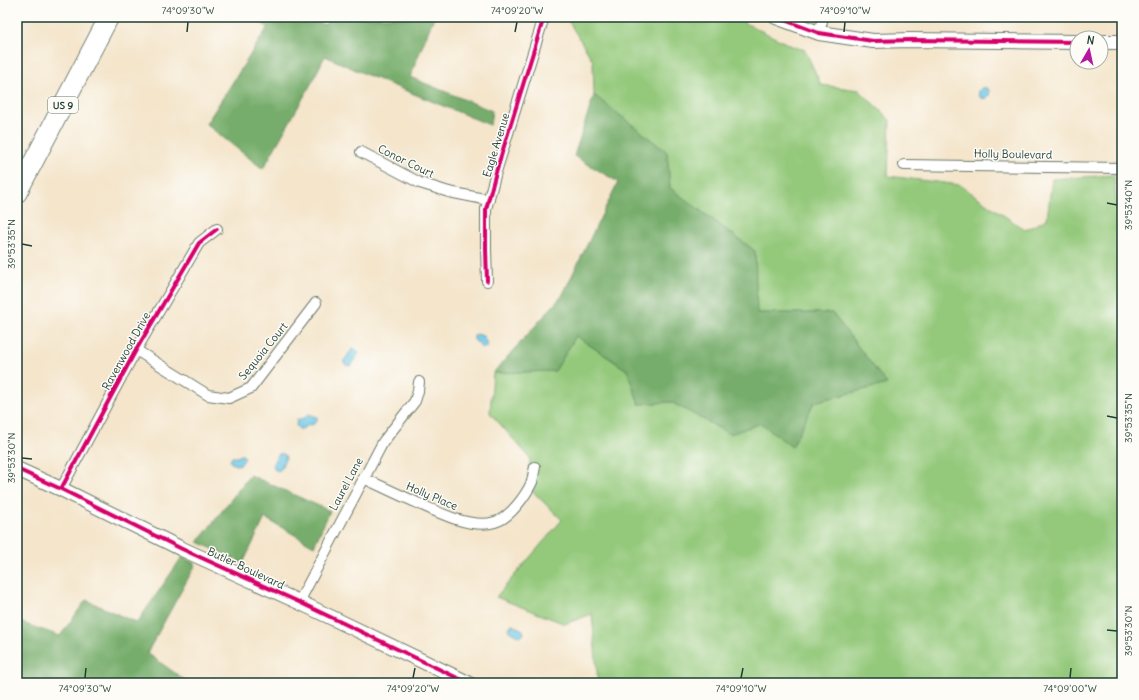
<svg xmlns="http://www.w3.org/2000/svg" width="1139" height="700" viewBox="0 0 1139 700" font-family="Delius,sans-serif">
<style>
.green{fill:#94c97c;stroke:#5a8358}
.forest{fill:#77ad6c;stroke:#4b7550}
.water{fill:#67c4e5;stroke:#43808c}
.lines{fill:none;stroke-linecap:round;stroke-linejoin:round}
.street-casing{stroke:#6a7869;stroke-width:12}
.secondary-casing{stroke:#6a7869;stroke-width:16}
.highway-casing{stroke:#6a7869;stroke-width:21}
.street{stroke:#fff;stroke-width:10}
.secondary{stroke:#fff;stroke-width:14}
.highway{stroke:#fff;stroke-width:19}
.cycleway-casing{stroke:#fdfcf7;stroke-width:6}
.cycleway{stroke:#d6006c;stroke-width:4}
.ticks{fill:none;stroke:#1f3d34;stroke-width:1.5}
.labels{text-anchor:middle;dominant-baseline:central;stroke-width:3;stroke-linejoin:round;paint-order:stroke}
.shield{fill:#fdfcf7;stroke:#62766e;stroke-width:1}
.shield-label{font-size:10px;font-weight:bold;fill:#1f3d34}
.street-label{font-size:11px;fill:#1f3d34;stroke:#fdfcf7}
.neatline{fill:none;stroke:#1f3d34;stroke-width:1.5}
.ticks-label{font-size:10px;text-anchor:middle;fill:#1f3d34}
</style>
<rect width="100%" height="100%" fill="#fdfcf7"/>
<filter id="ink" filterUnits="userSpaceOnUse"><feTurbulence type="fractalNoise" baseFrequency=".025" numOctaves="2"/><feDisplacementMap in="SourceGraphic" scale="8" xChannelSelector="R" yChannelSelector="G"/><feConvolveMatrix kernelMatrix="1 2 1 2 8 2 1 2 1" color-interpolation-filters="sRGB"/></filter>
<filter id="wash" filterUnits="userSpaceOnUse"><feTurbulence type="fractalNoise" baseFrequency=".012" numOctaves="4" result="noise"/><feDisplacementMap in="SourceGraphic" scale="16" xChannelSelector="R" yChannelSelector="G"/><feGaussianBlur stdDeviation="0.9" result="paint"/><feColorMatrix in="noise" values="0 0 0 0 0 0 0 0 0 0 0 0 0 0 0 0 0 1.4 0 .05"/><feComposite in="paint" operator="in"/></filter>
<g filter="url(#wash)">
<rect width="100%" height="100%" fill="#f4e5cb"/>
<path class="green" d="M566,17h167l61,30 11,3 16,35 38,5 31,30 -2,56 72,9 65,45 22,-11 5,-40 62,-4 3,38 5,2v468h-524l-6,-69 -27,10 -69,-27 66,-77 -35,-34 3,-28 -40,-45 3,-40 62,-2 21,-35 51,34 12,34 32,-2 59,32 31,-11 31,24 22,-45 73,-18 -55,-71h-76l-1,-62 -85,-63 -3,-36 -73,-57 -1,-34z"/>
<path class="forest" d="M250,17h57l18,8 4,-8h105l-24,60 82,34 -2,14 -125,-51 -40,-18 -14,28 -48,85 -57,-45 62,-97z
M594,95l73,57 3,36 85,63 2,62h75l55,71 -73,18 -22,45 -31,-24 -31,11 -59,-32 -32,2 -12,-34 -51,-34 -21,35 -62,2 69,-77 56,-114 -44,-26z
M250,475l80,36 -16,35 -49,-28 -22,45 -45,-21z
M182,557l14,7 -49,89 42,30h-172v-62l43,15 26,-36 51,23z"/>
<path class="water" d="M978.5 93a5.5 5.5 0 1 1 11 0a5.5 5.5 0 1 1-11 0Z
M477,334l6,2c2,4 4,6 4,10l-2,2h-4l-2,-4 -5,-4v-4z
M353,348l6,5 -9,13 -4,-1 -3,-3z
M309,414l8,3v4l-3,3 -6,1 -6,4h-3l-3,-3 1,-6 7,-2z
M279,454c4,-1 6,0 7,4l-3,5 -1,5 -4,3 -4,-2c-2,-7 1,-10 5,-15z
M241,455h2l2,3 -4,6 -4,1 -6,-2 -1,-2 2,-4h5z
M513,625l10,5 1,3 -1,2 -4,1 -10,-5v-2l1,-3z"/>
</g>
<g filter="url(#ink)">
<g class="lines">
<g class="street-casing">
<path id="street" d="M819,33l4,-16
M361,152l59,31 29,9 40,8
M904,165l218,3
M487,281l-1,-32v-40l10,-37 48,-155
M136,350l72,45 21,3 22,-10 65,-85
M363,478c16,7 32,15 48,22 22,10 59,30 84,22 15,-4 31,-27 37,-40 1,-5 2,-11 3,-15
M61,489l75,-139 63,-107 18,-14
M299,602l84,-160 32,-41 3,-10 1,-9"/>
</g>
<g class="secondary-casing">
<path id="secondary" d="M776,17l43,16 54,8 38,-1 166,2
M1101,42h21
M17,469l44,20 121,60 117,53 169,81"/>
</g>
<g class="highway-casing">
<path id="highway" d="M17,193l92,-176"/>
</g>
<use href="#street" class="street"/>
<use href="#secondary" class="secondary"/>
<use href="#highway" class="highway"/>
<g class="cycleway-casing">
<path id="cycleway" d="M776,17l43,16 54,8 38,-1 166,2
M487,281l-1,-32v-40l10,-37 48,-155
M17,469l44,20 121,60 117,53 169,81
M61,489l75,-139 63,-107 18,-14"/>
</g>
<use href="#cycleway" class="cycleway"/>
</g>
</g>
<path class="ticks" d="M187,32l1,-10M515,32l2,-10M844,32l1,-10M1107,203l10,2M22,244l10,2M1107,416l10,2M22,458l10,1M1107,630l10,1M85,678l1,-10M413,678l2,-10M741,678l2,-10M1070,678l1,-10"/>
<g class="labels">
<rect class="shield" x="48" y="97" width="30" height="16" rx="3"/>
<g class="shield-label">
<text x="63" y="105">US 9</text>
</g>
<g class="street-label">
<text transform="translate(496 145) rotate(-73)">Eagle Avenue</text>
<text transform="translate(1013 154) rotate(1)">Holly Boulevard</text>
<text transform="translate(406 161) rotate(26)">Conor Court</text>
<text transform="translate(126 351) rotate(-61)">Ravenwood Drive</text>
<text transform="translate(263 351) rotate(-51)">Sequoia Court</text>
<text transform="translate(346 484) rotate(-62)">Laurel Lane</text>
<text transform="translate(432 496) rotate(23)">Holly Place</text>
<text transform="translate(246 568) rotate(25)">Butler Boulevard</text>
</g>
</g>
<rect width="1139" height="700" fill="none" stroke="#fdfcf7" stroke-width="44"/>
<g transform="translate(1089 50) rotate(9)"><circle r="19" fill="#fdfcf7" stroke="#a4b0a9"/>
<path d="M0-3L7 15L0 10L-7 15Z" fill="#b5179e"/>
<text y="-6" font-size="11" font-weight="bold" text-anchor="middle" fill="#1f3d34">N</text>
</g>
<rect x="22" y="22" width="1095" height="656" class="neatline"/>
<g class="ticks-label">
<text x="188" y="14">74°09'30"W</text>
<text x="517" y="14">74°09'20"W</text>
<text x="845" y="14">74°09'10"W</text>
<text transform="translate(1128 205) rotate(-90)" y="4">39°53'40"N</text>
<text transform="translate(11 244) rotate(-90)" y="4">39°53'35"N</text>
<text transform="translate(1128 418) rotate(-90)" y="4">39°53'35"N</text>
<text transform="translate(11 458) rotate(-90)" y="4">39°53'30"N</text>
<text transform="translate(1128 631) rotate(-90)" y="4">39°53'30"N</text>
<text x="85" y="692">74°09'30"W</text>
<text x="413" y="692">74°09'20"W</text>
<text x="741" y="692">74°09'10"W</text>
<text x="1070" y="692">74°09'00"W</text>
</g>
</svg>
